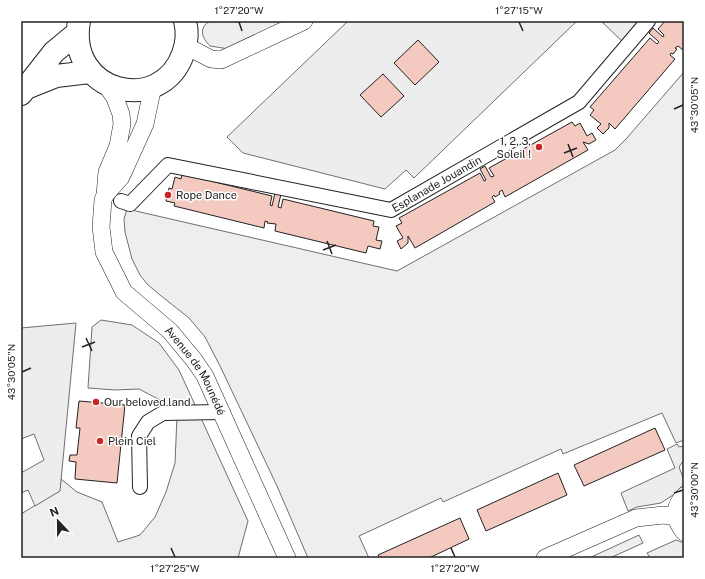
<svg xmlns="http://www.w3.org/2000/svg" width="705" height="579" viewBox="0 0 705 579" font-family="'Public Sans',sans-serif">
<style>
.green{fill:#eee;stroke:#6f6f6f}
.parking{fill:#ededed;stroke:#6f6f6f}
.building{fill:#f3c9c0;stroke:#222}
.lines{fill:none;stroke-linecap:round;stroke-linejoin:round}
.minor-casing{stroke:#222;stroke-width:16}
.tertiary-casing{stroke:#222;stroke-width:18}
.primary-casing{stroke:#222;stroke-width:24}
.minor{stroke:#fff;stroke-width:14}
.tertiary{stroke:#fff;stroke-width:17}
.primary{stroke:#fff;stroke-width:22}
.ticks{fill:none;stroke:#222;stroke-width:1.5}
.poi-dot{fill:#c62828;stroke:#fff;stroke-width:1.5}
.labels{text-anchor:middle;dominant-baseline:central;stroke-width:3;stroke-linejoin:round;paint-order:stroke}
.poi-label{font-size:11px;fill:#222;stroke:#fff;text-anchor:start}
.street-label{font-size:11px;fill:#222;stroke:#fff}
.neatline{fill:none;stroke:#222;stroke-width:1.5}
.ticks-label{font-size:10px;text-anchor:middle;fill:#222}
</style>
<rect width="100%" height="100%" fill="#fff"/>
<path class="green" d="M210,21h75l-56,28 -19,-3c-8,-8 -12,-18 0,-25z
M684,72v368l-8,3 -14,-30 -99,41 -2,-5 -118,53 -2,-4 -82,38 10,22h-61l-31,-72 -57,-120 -15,-29 -16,-19 -29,-23 -13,-11 -7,-9 -8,-16 -7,-27 -1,-13 3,-10 270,62 218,-121 11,-11z
M101,320l31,5 27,18 20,27 69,151 -10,37h-217v-44l38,-23 2,-12 16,13 25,10 16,40 22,-7 15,-18 11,-25 9,-29 2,-47 -17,-16 -21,-11 -24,1 -27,-2 4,-61z
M639,535l4,8 -33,15h-21z"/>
<path class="parking" d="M348,21h229l-163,157 -8,-8 -21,19 -142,-36 -16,-16z
M601,21h47l-21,25z
M76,323l-16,168 -25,15 -7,-16 -7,3v-20l23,-13 -10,-26 -13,5v-111z
M684,443v17l-5,7 5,13v4l-11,11 -12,8 -24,4 -9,4 -7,-18 54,-25 -8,-19 10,-5 2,3 5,-1z
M676,540l8,3v15h-34l-3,-5z"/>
<path class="building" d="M665,21h19v28l-1,1 -5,-4 -3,2 2,1 -4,5 -2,-1 -1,2 5,4 -60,70 -6,-6v5l-6,6 -6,-6 4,-4 -11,-9 4,-5 -4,-3 60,-69 7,6 2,-2 -10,-9 4,-5 10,9 1,-2 -6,-6z
M418,40l21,22 -24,23 -21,-22z
M383,74l21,22 -23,21 -21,-22z
M572,122l3,4 5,-3 7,13 5,-3 4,7 -7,4 -6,-2 5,8 -83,47 -3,-7 -3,2 1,2 -5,3 -1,-2 -2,2 3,5 -80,46 -7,-12v7l-7,6 -4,-8 6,-3 -7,-12 6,-3 -3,-5 81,-45 4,8 2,-1 -6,-11 5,-3 6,11 3,-1 -5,-8z
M182,174l90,22 -2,9 2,1 3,-13 6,1 -3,13 3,1 2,-9 91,22 -1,5 6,1 -3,13 6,1 -2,8 -12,-3 -2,7 -91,-22 1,-7 -9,-1 1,-1 -3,-1 -1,7 -90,-22 1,-3 -9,-2 3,-13 3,1 3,-12 6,2z
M79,401l46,4 -8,78 -42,-4 1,-17 -7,-1 1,-6h7l3,-27h-4z
M655,428l10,22 -81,36 -10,-21z
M558,473l9,22 -81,36 -9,-21z
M460,518l9,21 -40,19h-49l-2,-3z"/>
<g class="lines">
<g class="minor-casing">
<g id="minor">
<path id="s1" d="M121,201l9,3 38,-39 223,45 188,-108 69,-81"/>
<path d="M140,487l-1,-51 9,-14 15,-9 58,-1"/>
</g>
</g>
<g class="tertiary-casing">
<g id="tertiary">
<path d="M186,46l25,13 10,1 83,-39"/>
<path id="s2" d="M105,83l10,15 6,16 1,10 -4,22 -11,26 -2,23 -2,5 -2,27 3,25 20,40 46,39 24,29 11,16 82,182"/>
<path d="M105,195l16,-18 24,-53 8,-38"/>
<path d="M684,496c-11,11 -10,24 0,36"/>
<path d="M545,558l91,-40 28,-3 12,2"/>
</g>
</g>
<g class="primary-casing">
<path id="primary" d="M79,21c-13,73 82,95 104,33 4,-11 5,-22 2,-33
M26,88l30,-12 34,-4
M21,94l33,-42 23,-19"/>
</g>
<use href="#minor" class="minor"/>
<use href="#tertiary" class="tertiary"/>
<use href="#primary" class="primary"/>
</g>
<path class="ticks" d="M239,22l3,9M519,22l4,9M674,109l9,-4M568,144l5,13M564,153l13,-5M327,241l5,13M323,250l13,-5M86,338l6,13M82,347l13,-5M22,372l9,-4M674,493l9,-3M171,548l4,9M451,548l4,9"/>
<g class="poi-dot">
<circle cx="539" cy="147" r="4"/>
<circle cx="168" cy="195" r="4"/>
<circle cx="96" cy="402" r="4"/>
<circle cx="100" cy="441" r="4"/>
</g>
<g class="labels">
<g class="poi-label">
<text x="531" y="141" text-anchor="end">1, 2, 3,<tspan x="531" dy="13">Soleil !</tspan></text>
<text x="176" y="195">Rope Dance</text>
<text x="104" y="402">Our beloved land</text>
<text x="108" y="441">Plein Ciel</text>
</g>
<g class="street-label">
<text stroke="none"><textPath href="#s1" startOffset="344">Esplanade Jouandin</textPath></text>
<text stroke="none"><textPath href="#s2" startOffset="329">Avenue de Mounédé</textPath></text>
</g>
</g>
<rect width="705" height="579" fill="none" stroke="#ffffff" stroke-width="44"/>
<g transform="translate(58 521) rotate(338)" stroke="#ffffff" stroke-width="3" paint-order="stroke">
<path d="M0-3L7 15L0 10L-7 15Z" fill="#222222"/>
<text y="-6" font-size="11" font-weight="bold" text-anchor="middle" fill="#222222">N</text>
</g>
<rect x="22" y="22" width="661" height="535" class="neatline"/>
<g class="ticks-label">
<text x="239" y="14">1°27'20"W</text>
<text x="519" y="14">1°27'15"W</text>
<text transform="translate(694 105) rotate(-90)" y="4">43°30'05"N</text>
<text transform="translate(11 372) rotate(-90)" y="4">43°30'05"N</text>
<text transform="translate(694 490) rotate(-90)" y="4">43°30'00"N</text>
<text x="175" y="572">1°27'25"W</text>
<text x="455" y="572">1°27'20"W</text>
</g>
</svg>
